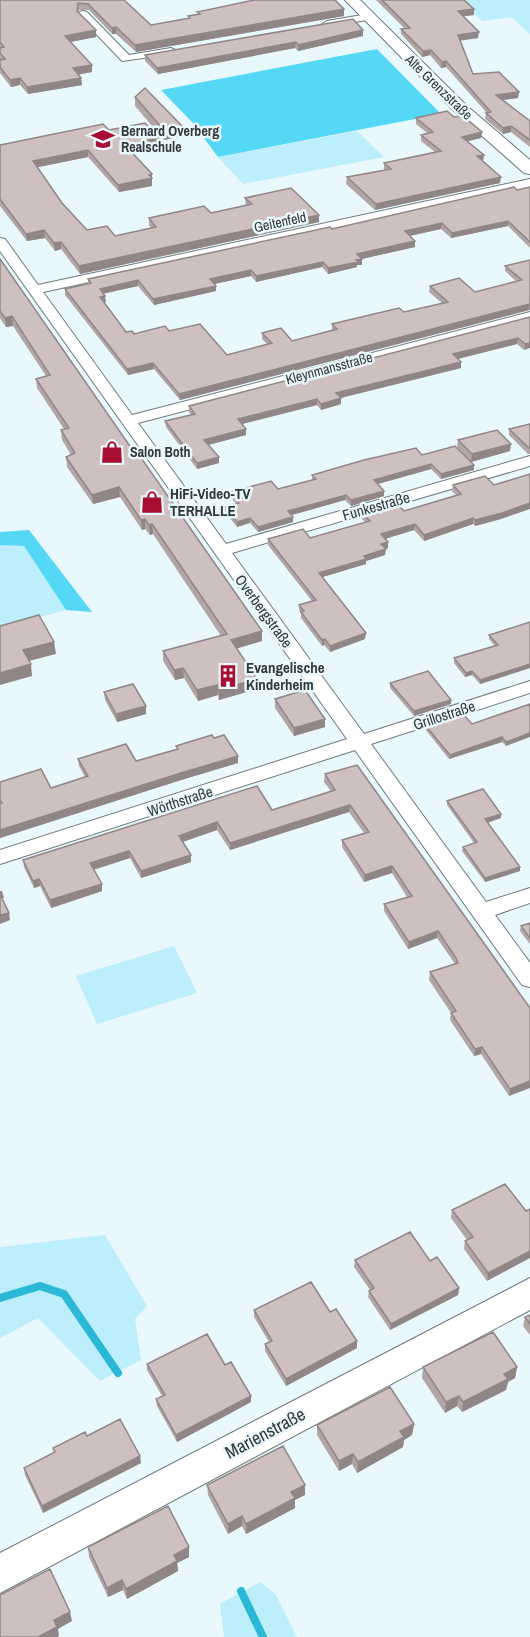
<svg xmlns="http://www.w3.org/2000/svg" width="530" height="1637" viewBox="0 0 530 1637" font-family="'Archivo Narrow',sans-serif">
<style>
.green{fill:#bceefb}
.forest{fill:#55d8f6}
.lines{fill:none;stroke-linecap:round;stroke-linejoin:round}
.stream{stroke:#2ab8d6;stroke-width:8}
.street-casing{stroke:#6d7b7f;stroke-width:2}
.secondary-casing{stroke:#6d7b7f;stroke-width:2}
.street{fill:#fff;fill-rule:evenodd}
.secondary{fill:#fff;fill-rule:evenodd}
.wall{fill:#b2a5a5}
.shaded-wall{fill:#918686}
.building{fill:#cfc0c0;stroke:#918686;stroke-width:1.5}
.labels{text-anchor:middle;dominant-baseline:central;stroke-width:5;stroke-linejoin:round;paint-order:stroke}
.far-street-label{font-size:14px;fill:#32383a;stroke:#e9f8fd}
.far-poi-label{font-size:14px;font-weight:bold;fill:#32383a;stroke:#e9f8fd;text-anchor:start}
.poi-label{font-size:15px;font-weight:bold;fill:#32383a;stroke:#e9f8fd;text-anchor:start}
.street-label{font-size:15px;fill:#32383a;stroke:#e9f8fd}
.near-street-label{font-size:18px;fill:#32383a;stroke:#e9f8fd}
</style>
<rect width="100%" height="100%" fill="#e9f8fd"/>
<path class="green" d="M459,0h71v34l-19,-17 -29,4z
M357,131l27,26 -141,27 -25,-27z
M0,545l24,1 42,64 -66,18z
M174,946l23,47 -100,31 -21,-48z
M105,1235l42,71 -12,13 6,41 -41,21 -62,-63 -38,20v-91z
M260,1582l16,13 21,42h-73l-4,-33z"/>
<path class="forest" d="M377,49l64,65 -223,43 -26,-35 -31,-32z
M29,530l63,82 -26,-2 -42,-64 -24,-1v-13z"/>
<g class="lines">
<path class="stream" d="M0,1298l40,-12 24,8 54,79
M241,1591l22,46"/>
<g class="street-casing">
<path id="street" d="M83,11l4,1 42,43 42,-7 6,3 -6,3 -49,7 -43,-45v-4z
M368,14l4,1v4l-45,8 -5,-3 5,-3z
M530,179v8l-487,105 89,123 398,-103v8l-392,103 88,121 304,-88v10l-298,87 132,181 166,-53v12l-159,51 115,158 44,-14v15l-35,12 35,48v24l-8,-2 -167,-235 -355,114v-14l347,-111 -347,-488v-13l5,1 33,46z"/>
</g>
<g class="secondary-casing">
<path id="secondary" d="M345,0h15l107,106 63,54v14l-6,-1 -69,-61z
M530,1278v32l-530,283v-40z"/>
</g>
<use href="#street" class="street"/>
<use href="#secondary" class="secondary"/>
</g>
<path class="wall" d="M0,0h124l27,25 37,-6v-3l9,-1v-3l147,-3v7l-208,36 -20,-18h-4l-23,-24h-11v2l18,18v7l-26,5 22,23v7l-14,3 3,3 1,7 -54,9 -8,-9 -9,2 -11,-14v-13h1l-1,-1z
M376,0h88l10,9v6l-11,1 15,22 -18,2 13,34 46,18 -1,6 -16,2 28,21v26l-19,-15 -8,2 -18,-15 1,-7 -40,-45 -5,1 -11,-13 -8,2 -21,-23v-5l3,-1z
M363,36l-65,15 -3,-3 -137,26 -13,-13v-6z
M135,97l48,30v9l-19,4 -29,-34z
M454,117l28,15 -1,6 -14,3 17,14 -1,6h-1l18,22 -125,27 -29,-26 1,-7 38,-7 -1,-1v-6l51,-11 -14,-11v-6l6,-2 -11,-9v-6z
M109,130l50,8v7l-28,6 21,23v12l-33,6 -31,-35 -51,10 25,36 25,27 28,6 36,-8 -2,-3v-7l62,-5 35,-7 -1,-8 74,24 -239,52 -19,-25 -6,2 -10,-13 -18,3 -27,-35v-61z
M530,187v61l-22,-22 -57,12 -10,-9 -32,7 6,11 -54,12 1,6h-5v2l-29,7 -6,-7 -66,15 -5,-6 -37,8 2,7 -62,14 -16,-19 -35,8 3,8h-2l22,30 8,2 35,-3 58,24 40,-11 -5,-5v-6l30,8 40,-10v-7l72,-12 38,-9 -13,-11 1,-6 45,6 42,-10 -12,-11v-5l25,-6v50l-350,90 -26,-31 -26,6 -63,-80v-6l23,-5v-5z
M0,259l134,193 128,179v10l-25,7 20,31v10l-38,11 -1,-5 -20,6 -14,-23 -9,2 -12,-19v-10l58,-15 -68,-102 -3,1 -5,-6 -3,1 -22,-33 -27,7 -26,-37 -1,-10 5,-2 -9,-15 -1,-10 3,-1 -27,-41 -1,-9 10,-3 -33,-50 -7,1 -6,-9z
M530,317l-6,33 -7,-6 -59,15 3,3v6l-120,30v6l-20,6 -4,-5 -75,19 4,11 -38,10 11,12v6l-22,6 -31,-42 -1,-6 26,-6 -2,-3v-6z
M530,424v30h-2l-19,-19v-6z
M458,440l52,11 -39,11 -14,-15z
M422,455l52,10v5l-33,9 -10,-10 -53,15 6,7v5l-33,10 -6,-6 -53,15 1,7 -35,10 -8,-9 -13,4 -12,-15v-5l11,-3 -5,-7v-5l47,-3 34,-9v-5z
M453,485l48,34 -26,7 -2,-2 -49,17 -10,-11 -29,9 3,9 -3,1v6l-19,6v3l-43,13 43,56 -1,6 -35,13 -6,-7 -2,1 -21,-28v-4l-2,-4v-5l13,-4 -44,-56v-6l42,-1 55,-16 -4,-4v-6l43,-1 53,-15 -5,-5z
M530,622v46l-50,16 -8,-9 -7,2 -11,-14v-5l41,-12 -6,-7v-4z
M390,683l61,21 -37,12 -24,-28z
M104,692l42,14v8l-29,8 -12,-22z
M275,699l50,20v8l-31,9 -19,-28z
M530,704l-24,42 -4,-4 -53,17 -24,-30v-4l47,-1z
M214,738l24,18v7l-57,17 -181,58v-56l51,6 34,-11 -6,-11 -1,-7 58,2 41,-12 -1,-3z
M325,774l205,234 -21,88 -28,-42 -7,2 -24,-36 1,-7 -22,-33 1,-8 25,-8 -18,-26 -29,11 -24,-38v-7l23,-7 -15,-24 -28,9 -22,-35v-7l22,-7 -15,-21 -119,38 -13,-20 -34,12 8,13v7l-50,16 -11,-20 -36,12 8,14v7l-51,17 -11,-22 -6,2 -10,-21 -1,-7 249,-50 59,-19 -7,-9z
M447,801l54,13v4l-13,5 32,48 -35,11 -23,-31 1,-4 11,-4 -27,-38z
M530,923v21l-10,-13 1,-5z
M505,1184l-18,97 -23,-32 1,-8 2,-1 -16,-22 1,-8z
M355,1260l75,1 29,27 -1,7 -68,35 -22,-33 1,-6 1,-1 -16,-23z
M254,1310l76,2 27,36 -71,38 -21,-35v-7l4,-2 -15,-25z
M530,1315v20l-7,-9 2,-9z
M147,1364l78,1 26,37 -74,40 -20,-36 -1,-7 6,-3 -15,-26z
M423,1367h94l-2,11 -7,4 -2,8 -44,22 -5,-6 -12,7 -23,-35z
M414,1424l-2,11 -8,5 -1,7 -46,26 -5,-9 -13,7 -22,-36v-10z
M87,1436l54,27 -98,50 -18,-38 -1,-7 30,-15 -1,-5z
M207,1485l98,10 -10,5v8l-49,26 -4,-8 -14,8 -20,-39z
M88,1547l101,10 -12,6 1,8 -51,28 -4,-9 -15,7 -19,-40z"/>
<path class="shaded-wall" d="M344,9v7l-208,36 -1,-7z
M474,9v6l-16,2v-6z
M116,27v7h-4v-6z
M96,30v7l-31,6v-7z
M363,30v6l-65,15v-6z
M479,32l-1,6 -20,3v-6z
M296,42l-1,6 -137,26 -1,-6z
M431,50l-1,5 -8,2 1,-6z
M446,61v6l-5,1 1,-6z
M92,65v7l-19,3v-7z
M20,78v7l-9,2 -1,-7z
M81,78l1,7 -54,9 -1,-7z
M519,92l-1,6 -23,3 1,-6z
M511,126v6l-8,2v-6z
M183,127v9l-19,4v-10z
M482,132l-1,6 -20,5 1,-6z
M159,138v7l-33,7 -1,-7z
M88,150v7l-54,11 -1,-7z
M484,155l-1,6 -7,1 1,-6z
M152,174v12l-33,6 -1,-7z
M501,177l-1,6 -125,27 1,-6z
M319,215v7l-239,52 -1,-8z
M508,221v5l-57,12 1,-5z
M442,223l-1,6 -36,8v-6z
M44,230l1,8 -18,3 -1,-7z
M415,241v6l-58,13v-6z
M61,242v7l-6,2 -1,-8z
M362,259v6h-5v2l-29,7v-6z
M323,262l-1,5 -66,15v-6z
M251,270v6l-41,9v-6z
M138,280v6l-38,8v-5z
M216,286v5l-62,14 -1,-6z
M105,296l1,6 -5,1 -1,-6z
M530,304l-1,6 -349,90 -1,-6z
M12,316l1,10 -7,1 -1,-9z
M518,338l-1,6 -64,16v-6z
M530,343v5l-6,2 1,-6z
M461,362v6l-125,31v-6z
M153,363l1,6 -26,6 -1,-6z
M341,398v6l-20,6v-6z
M317,399v6l-79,20v-6z
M246,429v6l-42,11v-6z
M511,444l-1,7 -39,11 1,-8z
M219,457v6l-22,6v-6z
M431,464v5l-57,16v-5z
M474,465v5l-33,9v-5z
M119,487l1,10 -27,7 -1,-9z
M384,491v5l-33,10v-6z
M346,495l-1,5 -57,16v-5z
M530,503v6l-29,10 -26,7v-6z
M293,517v5l-35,10v-5z
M250,518v5l-13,4v-5z
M473,518v6l-49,17v-6z
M145,519v10l-3,1 -1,-10z
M152,524l1,10 -3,1 -1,-10z
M415,524l-1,6 -33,10v-6z
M388,542v6l-7,2v-6z
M386,549l-1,6 -19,6v3l-47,14v-5l45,-17z
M262,631v10l-30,9 -1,-10z
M366,633l-1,6 -35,13v-6z
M325,639l-1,6 -2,1v-6z
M54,642l2,12 -31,8 -2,-12z
M31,664l1,12 -32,9v-12z
M530,664v4l-50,16v-4z
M183,668l1,10 -9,2 -1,-10z
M472,671v4l-7,2 1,-4z
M257,679v10l-38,11v-10z
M218,685v10l-20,6 -1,-11z
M451,700v4l-37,12v-5z
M146,706v8l-29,8 -1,-8z
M325,719v8l-31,9v-8z
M530,733v4l-24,9v-4z
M502,737v5l-53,17 1,-4z
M238,756v7l-57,17 -181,58v-8l181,-57z
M350,805l-1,7 -119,38v-7z
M501,814v4l-16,5v-4z
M217,822v8l-38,13v-7z
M129,851l1,7 -39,12 -1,-7z
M191,855v7l-50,16v-7z
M392,866v7l-28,9 1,-7z
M520,867v4l-35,11v-4z
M39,879l1,7 -6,2 -1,-7z
M102,884v7l-51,17 -1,-8z
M0,891h2l2,7 -4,1z
M9,913l1,7 -10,4v-9z
M438,931l-1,7 -29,11 1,-7z
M482,1047l-1,7 -7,2 1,-7z
M530,1081v7l-21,8 1,-7z
M530,1251v7l-43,23 1,-8z
M459,1288l-1,7 -68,35 1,-6z
M357,1341v7l-71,38v-7z
M517,1367l-2,11 -7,4 -2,8 -44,22 1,-10 41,-28z
M251,1396v6l-74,40 -1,-7z
M459,1396l-2,10 -12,7 1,-11z
M414,1424l-2,11 -8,5 -1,7 -46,26 1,-11 42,-31z
M353,1454l-1,10 -13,7v-10z
M140,1456l1,7 -98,50 -1,-7z
M305,1485v10l-10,5v8l-49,26v-10l45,-32z
M242,1516v10l-14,8v-10z
M189,1547v10l-12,6 1,8 -51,28 -1,-10 48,-34z
M122,1580l1,10 -15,7 -1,-9z
M70,1612l2,9 -14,8 1,7 -2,1h-19l16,-17z"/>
<path class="building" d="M0,0h124l27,25 39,-7 -2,-2 12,-2 -3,-2 57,-12h81l9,9 -209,36 -19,-18 -4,1 -24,-24 -10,-1 -1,8 19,19 -31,6 27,29 -19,3 8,10 -54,9 -7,-9 -10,2 -10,-13v-7l5,-1 -5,-6v-5l4,-1 -4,-5z
M382,0h82l10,9 -16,2 21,21 -21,3 15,39 26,-2 20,20 -23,3 34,26v19l-19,-14 -8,2 -17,-15 5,-1 -45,-51 -4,1 -11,-12 -8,1 -22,-22 9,-1z
M353,19l10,11 -65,15 -2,-3 -139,26 -12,-13z
M145,88l38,39 -19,3 -29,-33z
M447,111l7,6 9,-1 19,16 -20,5 22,18 -7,1 24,21 -125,27 -29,-27 44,-8 -7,-6 57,-12 -20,-16 12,-3 -17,-14z
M145,123l14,15 -34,7 27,29 -3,1 3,3 -34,7 -30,-35 -55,11 29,42 25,27 20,-4 8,10 41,-9 -7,-9 55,-12 7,7 41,-9 -7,-6 46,-10 28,27 -240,51 -18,-24 -7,1 -10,-13 -18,4 -26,-35v-54l103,-21 6,6z
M514,187l3,3 13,-3v55l-22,-21 -56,12 -10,-10 -37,8 10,10 -58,13 5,5 -6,1 2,2 -30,6 -5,-6 -67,14 -5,-6 -41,9 6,7 -63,13 -15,-19 -38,9 5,7 -5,1 26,35 6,-1 2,3 31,-8 4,5 31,-7 27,31 45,-12 -10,-10 19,-5 11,13 45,-12 -5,-5 67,-16 5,4 44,-10 -18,-16 29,-8 16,14 47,-12 -17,-14 25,-6v44l-351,90 -26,-31 -26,6 -62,-80 26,-6 -3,-4 242,-52 2,2z
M0,259l134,193h3l125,179 -31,9 26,39 -38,11 -1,-5 -21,5 -14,-22 -9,2 -11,-19 64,-17 -75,-110 -3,1 -4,-6 -4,1 -22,-33 -27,8 -26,-38 9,-4 -14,-23 8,-2 -33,-49 14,-4 -38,-59 -7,2 -5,-7z
M530,317v26l-5,1 -7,-6 -65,16 8,8 -125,31 5,5 -20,6 -4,-5 -79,20 8,10 -42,11 15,17 -22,6 -32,-42 30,-7 -6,-8z
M530,424v24h-1l-20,-19z
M497,430l14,14 -39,10 -14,-14z
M455,446l19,19 -33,9 -10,-10 -57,16 10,11 -33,9 -5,-5 -58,16 5,6 -35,10 -8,-9 -13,4 -12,-15 14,-4 -8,-11 40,-11 7,8 38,-10 -4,-4 52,-15 52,-12 6,7z
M530,474v29l-28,10 -27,7 -2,-2 -49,17 -9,-11 -34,10 7,8 -7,2 5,5 -22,7 2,3 -47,14 47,60 -36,13 -5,-7 -3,1 -21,-28 3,-1 -5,-6 17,-5 -48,-61 35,-10 7,9 60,-17 -9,-9 34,-10 9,9 57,-17 -8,-9 32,-9 9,9z
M39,615l15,27 -31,8 8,14 -31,9v-47z
M530,622v42l-50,16 -8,-9 -6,2 -12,-15 44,-13 -9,-10z
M428,671l23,29 -37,11 -24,-28z
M133,684l13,22 -30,8 -12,-22z
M305,690l20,29 -31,9 -19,-29z
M530,704v29l-24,9 -4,-5 -52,18 -25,-30 37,-12 10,11z
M212,735l2,3 10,-3 14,21 -57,17 -181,57v-27h2l-2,-3v-18l41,-13 10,19 37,-12 -10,-17 48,-15 10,17 42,-12 -2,-3z
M357,765l173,243v73l-20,8 -28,-42 -7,2 -24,-36 5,-2 -26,-39 28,-9 -2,-5 -18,-27 -29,11 -25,-38 28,-8 -20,-30 -27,9 -23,-35 27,-8 -19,-27 -120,38 -13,-21 -38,14 12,19 -50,16 -12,-20 -39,12 12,21 -52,16 -11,-21 -6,2 -10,-21 234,-74 15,24 63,-20 -10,-16z
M483,789l18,25 -16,5 35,48 -35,11 -22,-31 14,-5 -30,-41z
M0,894l9,19 -9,2z
M530,923v15l-9,-12z
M505,1184l21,27 4,-2v42l-42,22 -23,-32 8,-4 -21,-27z
M410,1232l20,29 7,-4 22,31 -68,36 -22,-33 5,-3 -19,-28z
M311,1282l19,30 6,-3 21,32 -71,38 -21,-35 7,-3 -18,-31z
M530,1315v9l-5,-7z
M493,1332l24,35 -13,7 4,5 -45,23 -4,-6 -13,6 -23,-35z
M207,1334l18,31 6,-3 20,34 -75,39 -20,-36 9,-4 -18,-31z
M390,1387l24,37 -14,7 4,6 -46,25 -5,-8 -14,7 -22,-36z
M120,1419l20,37 -98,50 -18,-38 31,-16 -2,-4 32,-16 2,4z
M283,1446l22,39 -14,7 4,6 -49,26 -4,-8 -14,8 -21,-39z
M168,1506l21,41 -15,8 3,6 -51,28 -4,-9 -15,8 -19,-41z
M50,1569l20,43 -16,8 3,7 -19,10h-38v-42z"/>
<defs>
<g id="school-bare" transform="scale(1.8)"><path d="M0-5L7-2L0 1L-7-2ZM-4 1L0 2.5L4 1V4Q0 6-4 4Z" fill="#a70e32" stroke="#e9f8fd" stroke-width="2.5" paint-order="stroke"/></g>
<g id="shop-bare" transform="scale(1.8)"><path d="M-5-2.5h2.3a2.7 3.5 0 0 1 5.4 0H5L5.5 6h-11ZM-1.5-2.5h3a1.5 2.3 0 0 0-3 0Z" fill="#a70e32" stroke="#e9f8fd" stroke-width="2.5" paint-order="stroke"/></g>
<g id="building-bare" transform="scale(1.8)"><path d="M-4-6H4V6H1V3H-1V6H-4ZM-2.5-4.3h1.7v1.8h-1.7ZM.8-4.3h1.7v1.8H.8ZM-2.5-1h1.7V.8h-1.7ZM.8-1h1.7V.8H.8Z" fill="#a70e32" stroke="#e9f8fd" stroke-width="2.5" paint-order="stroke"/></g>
</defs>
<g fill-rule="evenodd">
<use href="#school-bare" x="103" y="139"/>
<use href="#shop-bare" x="112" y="452"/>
<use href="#shop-bare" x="152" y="502"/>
<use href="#building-bare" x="228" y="676"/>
</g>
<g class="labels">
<g class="far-street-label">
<text transform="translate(439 87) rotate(44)">Alte Grenzstraße</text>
<text transform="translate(280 222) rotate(-12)">Geitenfeld</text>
<text transform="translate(329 368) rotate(-15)">Kleynmansstraße</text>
</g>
<g class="far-poi-label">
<text x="121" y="131">Bernard Overberg<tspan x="121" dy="16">Realschule</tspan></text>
<text x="130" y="452">Salon Both</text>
</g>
<g class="poi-label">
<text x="170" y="493">HiFi-Video-TV<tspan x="170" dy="17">TERHALLE</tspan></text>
<text x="246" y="667">Evangelische<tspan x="246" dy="17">Kinderheim</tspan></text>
</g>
<g class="street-label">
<text transform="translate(376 506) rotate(-16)">Funkestraße</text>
<text transform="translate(264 611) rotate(54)">Overbergstraße</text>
<text transform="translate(444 715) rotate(-18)">Grillostraße</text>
<text transform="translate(180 801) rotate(-18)">Wörthstraße</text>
</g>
<g class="near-street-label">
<text transform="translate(265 1433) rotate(-28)">Marienstraße</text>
</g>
</g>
</svg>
